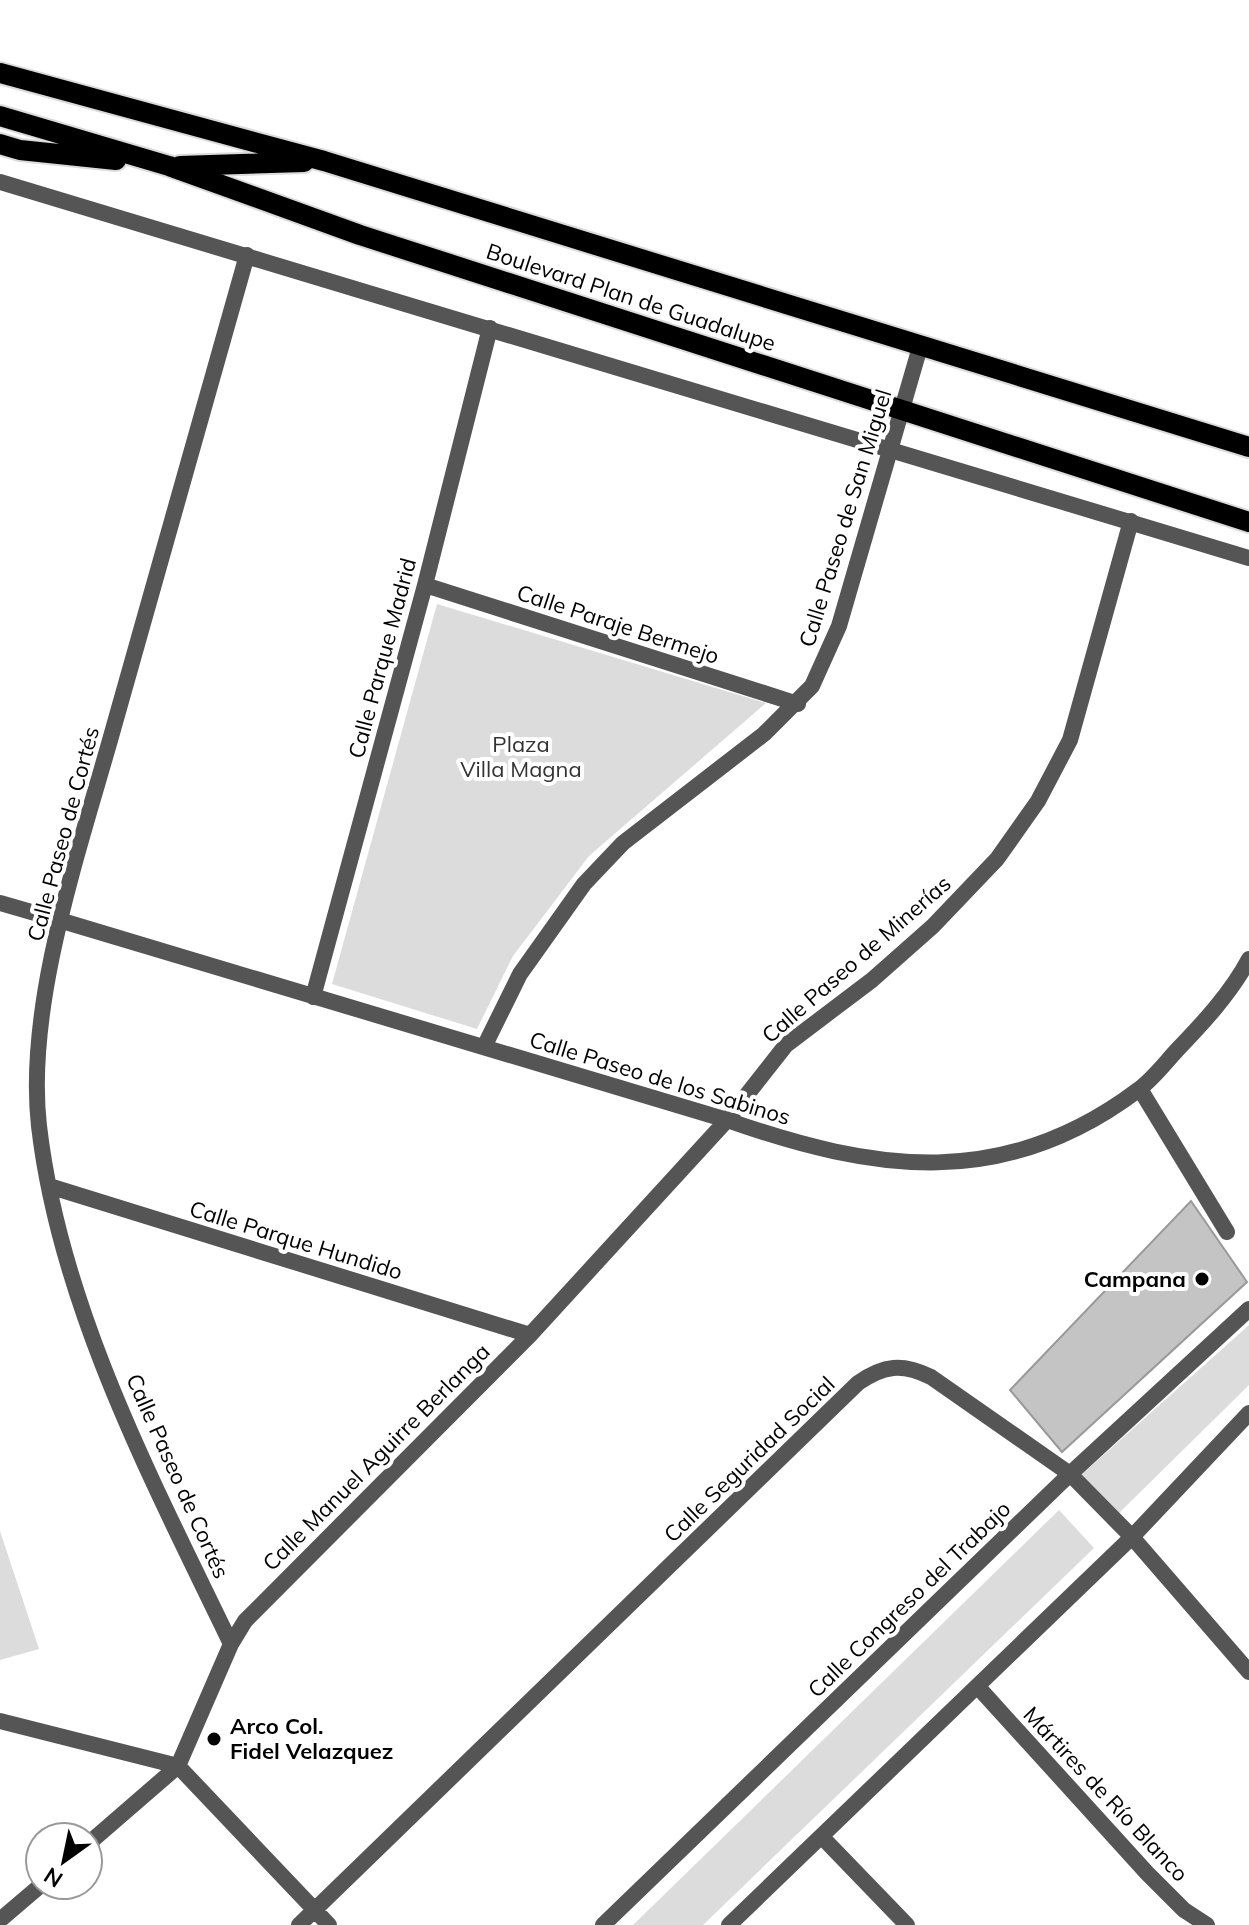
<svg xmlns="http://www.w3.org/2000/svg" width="1249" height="1925" viewBox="0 0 1249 1925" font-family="Mulish,sans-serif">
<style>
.green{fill:#dcdcdc}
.building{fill:#c4c4c4;stroke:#999;stroke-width:2}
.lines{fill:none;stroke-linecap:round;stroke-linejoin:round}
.primary-casing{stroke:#dbdbdb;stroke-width:24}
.service{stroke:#555;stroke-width:16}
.minor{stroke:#555;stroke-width:16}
.tertiary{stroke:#555;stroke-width:16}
.primary{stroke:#000;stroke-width:20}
.poi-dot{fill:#000;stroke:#fff;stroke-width:3}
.labels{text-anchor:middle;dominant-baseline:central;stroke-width:8;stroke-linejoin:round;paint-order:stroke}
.street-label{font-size:22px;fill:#000;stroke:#fff}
.park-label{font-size:22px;fill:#333;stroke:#fff}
.poi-label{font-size:22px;font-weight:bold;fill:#000;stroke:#fff;text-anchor:end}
</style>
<rect width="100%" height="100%" fill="#fff"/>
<path class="green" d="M437,604l329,99 -177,153 -76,100 -36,73 -145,-45z
M1249,1325v60l-130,128 -39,-37z
M1059,1510l35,38 -391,377h-70z
M0,1531l39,118 -39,11z"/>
<path class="building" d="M1191,1201l56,81 -185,170 -52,-62z"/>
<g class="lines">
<g class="primary-casing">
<path id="primary" d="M0,73l324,88 925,286
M0,116l169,50 191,69 889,287
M0,144l20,6 96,10
M180,166l124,-4"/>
</g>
<path class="service" d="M0,903l59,17
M1140,1089l87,143"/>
<path class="minor" d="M425,585l373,119
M59,920l668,200c148,52 277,71 411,-30 15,-11 27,-27 39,-40 26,-27 54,-57 72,-91
M313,997l112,-412 65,-257
M484,1047l36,-73 64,-90 39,-41 141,-109 48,-48 27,-60 81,-279
M49,1186l481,149
M231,1644c-78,-162 -171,-337 -192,-518 -14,-123 42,-281 75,-400 44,-157 88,-314 133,-471
M978,1687l169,186 37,37 23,15
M0,1721l178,45 151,159
M822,1837l85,88
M88,1844l90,-78 53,-122 14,-23 285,-286 197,-215 59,-75 86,-65 61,-54 64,-67 41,-58 32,-61 61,-219
M0,1920l41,-35
M299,1925l559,-542c26,-18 44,-20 73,-6l139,97 62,63 117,135"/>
<path class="tertiary" d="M0,182l1249,376
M603,1925l467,-451 179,-165
M729,1925l403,-388 117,-124"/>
<use href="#primary" class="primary"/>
</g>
<g class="poi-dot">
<circle cx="1202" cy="1279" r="8"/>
<circle cx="214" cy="1739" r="8"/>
</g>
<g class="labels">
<g class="street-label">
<text transform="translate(631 297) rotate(18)">Boulevard Plan de Guadalupe</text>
<text transform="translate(845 518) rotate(-73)">Calle Paseo de San Miguel</text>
<text transform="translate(618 624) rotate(18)">Calle Paraje Bermejo</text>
<text transform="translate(382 658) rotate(-75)">Calle Parque Madrid</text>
<text transform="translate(63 834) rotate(-75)">Calle Paseo de Cortés</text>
<text transform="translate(856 959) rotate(-41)">Calle Paseo de Minerías</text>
<text transform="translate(660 1078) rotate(17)">Calle Paseo de los Sabinos</text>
<text transform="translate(296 1240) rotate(17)">Calle Parque Hundido</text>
<text transform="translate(376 1457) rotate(-45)">Calle Manuel Aguirre Berlanga</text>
<text transform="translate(749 1459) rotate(-44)">Calle Seguridad Social</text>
<text transform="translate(178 1476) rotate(66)">Calle Paseo de Cortés</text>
<text transform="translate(909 1599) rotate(-44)">Calle Congreso del Trabajo</text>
<text transform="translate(1106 1794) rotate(47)">Mártires de Río Blanco</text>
</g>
<g class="park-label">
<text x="521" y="744">Plaza<tspan x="521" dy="25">Villa Magna</tspan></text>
</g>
<g class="poi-label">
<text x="1186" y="1279">Campana</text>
<text x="230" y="1726" text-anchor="start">Arco Col.<tspan x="230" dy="25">Fidel Velazquez</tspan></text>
</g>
</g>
<g transform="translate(64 1861) rotate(213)"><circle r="38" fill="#ffffff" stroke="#999999" stroke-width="2"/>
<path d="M0-6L14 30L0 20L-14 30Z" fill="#000000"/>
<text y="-12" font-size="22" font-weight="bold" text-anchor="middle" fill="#000000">N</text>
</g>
</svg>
